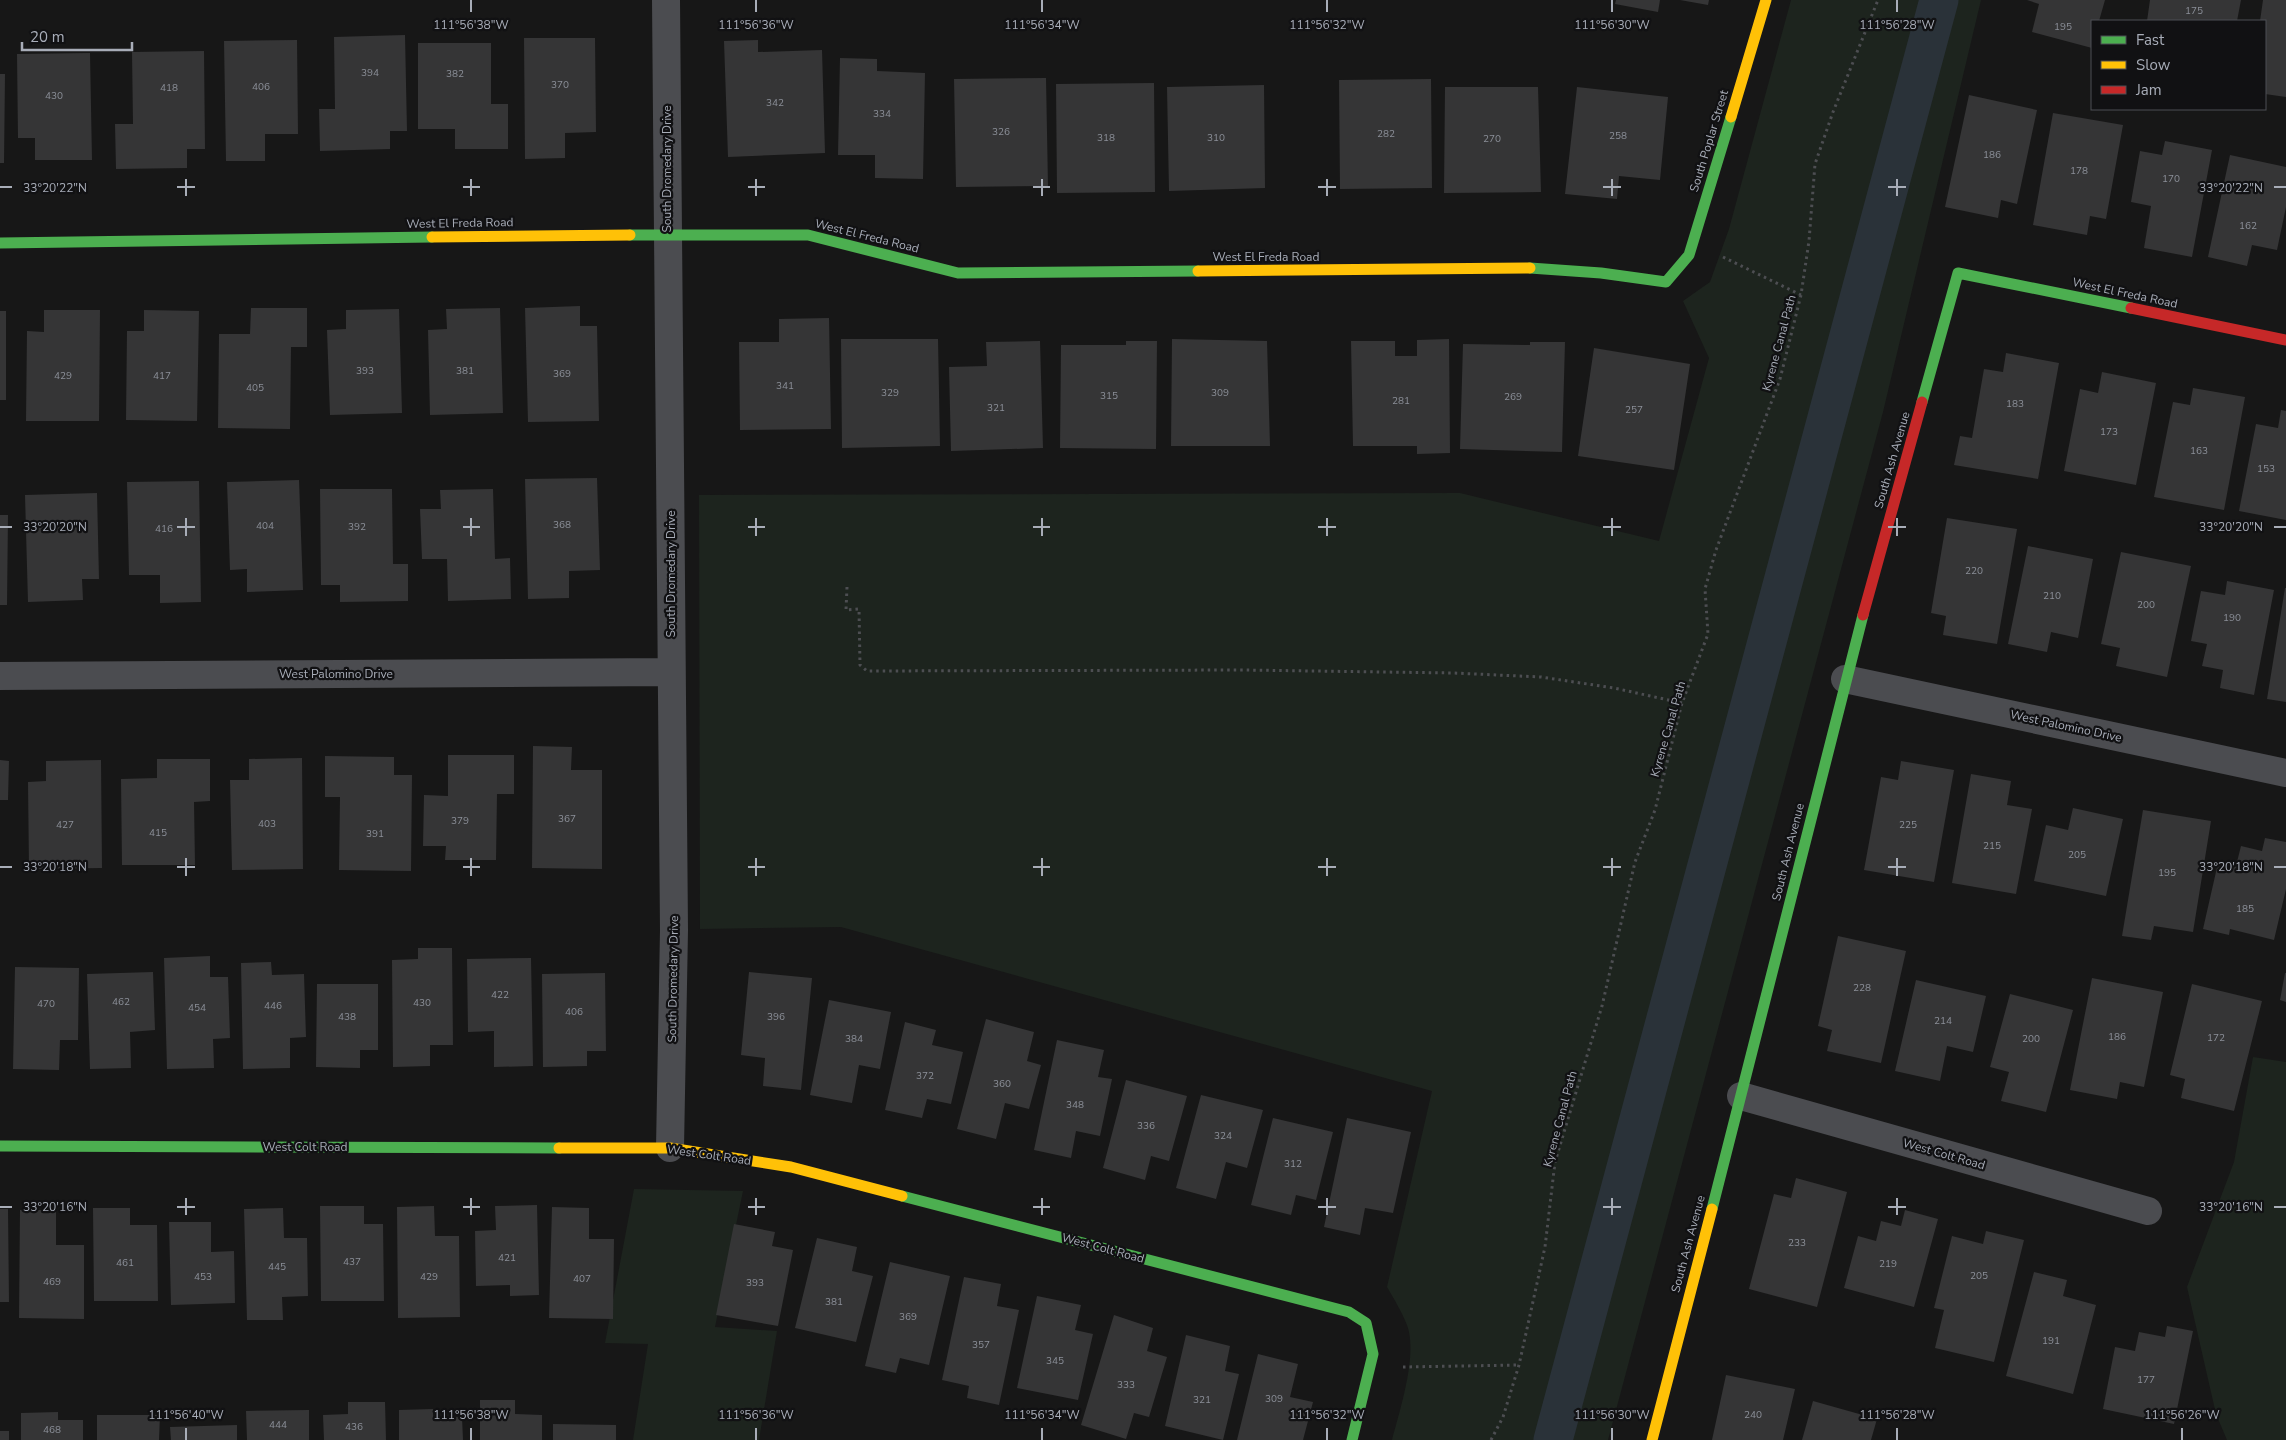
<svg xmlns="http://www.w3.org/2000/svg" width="2286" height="1440" viewBox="0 0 2286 1440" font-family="'Nunito Sans',sans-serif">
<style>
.green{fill:#1d241e}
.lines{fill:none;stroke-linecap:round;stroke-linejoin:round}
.canal{stroke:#2a3239;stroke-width:39}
.building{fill:#353536}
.path{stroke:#4d4e52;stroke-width:3;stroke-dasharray:2.5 4;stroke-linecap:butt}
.street{stroke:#4b4c50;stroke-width:28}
.fast{stroke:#4caf50;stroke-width:11}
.slow{stroke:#ffc107;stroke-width:11}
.jam{stroke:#c62828;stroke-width:11}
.ticks{fill:none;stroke:#a8adb8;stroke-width:2}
.labels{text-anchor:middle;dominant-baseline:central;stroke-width:4.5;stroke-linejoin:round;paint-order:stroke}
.number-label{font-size:10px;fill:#8b8f98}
.street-label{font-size:12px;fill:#a8adb8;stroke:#111113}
.ticks-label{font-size:12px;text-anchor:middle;fill:#a8adb8;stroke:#111113;stroke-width:4.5;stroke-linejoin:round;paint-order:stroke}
</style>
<rect width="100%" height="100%" fill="#171717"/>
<path class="green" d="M1791,0h190l-98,412 -275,1028h-216c8,-30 26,-86 15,-115 -5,-13 -13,-26 -20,-38l45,-196 -591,-164 -141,2 -1,-434 761,-2 199,48 50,-183 -26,-57 27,-19 19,-53z
M2253,1057l33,5v378h-59l-11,-26 -29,-127 47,-125z
M634,1189l109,2 -28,136 62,4 -18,109h-126l15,-96 -43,-1z"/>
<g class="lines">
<path class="canal" d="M1553,1440l386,-1440"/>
</g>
<path class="building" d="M1616,0h44l-2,12 -43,-8z
M1680,0h29l-1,5z
M2027,0h78l-6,21h-7v27l-60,-16 7,-28z
M2150,0h91l-4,21h-90z
M2263,0h23v97l-21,-3v-73h-5z
M405,35l2,96h-17v18l-70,2 -1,-42h16l-1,-72z
M524,38h71l1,94 -31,1v25l-40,1z
M297,40l1,94h-33v27h-39l-2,-120z
M758,40v12l64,-2 3,103 -97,4 -4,-116z
M418,43h73v61h17v45h-53v-20h-37z
M204,51l1,98h-18v19l-71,1 -1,-45h18l-1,-72z
M90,53l2,107h-57v-22h-17l-1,-84z
M840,58l37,1v12l48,2 -2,106 -48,-1v-23h-37z
M0,74h5l-1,89h-4z
M1046,78l2,108 -92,1 -2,-108z
M1431,79l1,109 -92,1 -1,-109z
M1154,83l1,109 -98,1 -1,-109z
M1264,85l1,103 -96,3 -2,-104z
M1445,87h93l3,105 -97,1z
M1577,87l91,10 -8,83 -41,-4 -2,23 -52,-5z
M1969,95l68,15 -20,94 -16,-4 -3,18 -53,-11z
M2053,113l70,12 -17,94 -16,-3 -3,19 -54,-10z
M2165,141l47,9 -20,107 -48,-9 7,-42 -20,-4 9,-51 22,4z
M2230,155l56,12v40l-9,43 -25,-5 -5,21 -39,-9z
M580,306v20h17l2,95 -71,1 -3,-114z
M251,308h56v39h-16l-1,82 -72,-1 1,-94h31z
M500,308l3,105 -73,2 -2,-85 19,-1 -1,-20z
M399,309l3,104 -72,2 -3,-85 19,-1v-19z
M44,310h56l-1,111h-73l1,-90 17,1z
M144,310l55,1 -2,110 -71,-1 1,-89h17z
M0,311h6v89h-6z
M829,318l2,111 -91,1 -1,-88h40v-23z
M841,339h97l2,107 -98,2z
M1172,339l95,2 3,105h-99z
M1449,339l1,114 -33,1v-8h-64l-2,-105h44v15h22v-16z
M1040,341l3,107 -92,3 -2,-84 38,-1 -1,-24z
M1126,341h31l-1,108 -96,-1 1,-103h65z
M1530,342h35l-3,110 -102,-3 3,-105 67,1z
M1594,348l96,16 -16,106 -96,-14z
M2006,353l53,10 -21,116 -84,-14 6,-29 12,2 12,-69 19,3z
M2102,372l54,11 -20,102 -72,-14 16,-82 18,4z
M2193,388l52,9 -21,113 -70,-13 19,-95 17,3z
M2281,410l5,1v109l-47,-9 17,-87 22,4z
M597,478l3,92 -31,1v27l-41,1 -3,-120z
M299,480l4,110 -56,2v-23l-17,1 -3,-88z
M199,481l2,121 -41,1v-28h-31l-2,-93z
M320,489h72l1,75h15v37l-68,1v-17h-19z
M493,489l2,70 15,-1 1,41 -63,2 -1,-42h-25l-2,-50h21l-1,-19z
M97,493l2,86h-17l1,21 -55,2 -3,-107z
M0,515h8l-1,90h-7z
M1947,518l70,11 -20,115 -54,-9 3,-19 -15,-3z
M2028,546l65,13 -15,79 -27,-6 -4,20 -39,-8z
M2121,552l70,14 -24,111 -51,-11 4,-18 -19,-4z
M2227,581l47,9 -20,105 -34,-7 3,-18 -21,-4 5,-22 -16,-3 10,-50 24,4z
M2285,588h1v114l-19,-3z
M533,746l39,1 -1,23h31v99l-70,-1z
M448,755h66v39h-17l-1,66h-51l1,-14h-23l1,-51 24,1z
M325,756l69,1v18h18l-1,96 -72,-1 1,-73h-15z
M302,758l1,111 -71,1 -2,-90h19v-21z
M157,759h53v42l-16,1 1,63h-73l-1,-86 36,-1z
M0,760l9,1 -1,39h-8z
M101,760l1,108 -73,1 -1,-87 18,-1v-20z
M1901,761l53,9 -20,112 -70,-12 17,-93 17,3z
M1971,774l40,7 -4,24 25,4 -16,85 -64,-11z
M2073,808l50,11 -17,77 -72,-15 12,-56 22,5z
M2143,810l68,11 -18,111 -39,-6 -3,14 -29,-4z
M2265,838l21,4v47l-12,51 -44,-11 -1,6 -26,-6 15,-66 18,3 5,-20 21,5z
M1838,936l68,15 -25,112 -54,-12 5,-21 -14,-4z
M418,948h34l1,97h-23v21l-37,1 -1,-107 26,-1z
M210,956v21h18l2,61 -17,1 1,29 -47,1 -3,-111z
M531,958l2,108 -39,1v-36l-26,1 -1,-73z
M271,962l1,13 32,-1 2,63 -16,1v30l-47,1 -2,-106z
M15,967l64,1 -1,72h-18l-1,30 -46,-1z
M153,972l2,58 -25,2 1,36 -41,1 -3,-95z
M749,972l63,6 -11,112 -38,-4 2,-28 -24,-3z
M605,973l1,78h-19v15l-44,1 -1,-93z
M2285,973h1v29l-6,-2z
M2092,978l71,14 -19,95 -24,-5 -3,17 -47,-9z
M1916,980l70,16 -13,56 -26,-6 -7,35 -45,-10z
M317,984h61v66h-18v18l-44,-1z
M2192,984l70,17 -28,110 -53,-13 4,-19 -15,-4z
M2010,994l63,16 -27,102 -45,-11 8,-29 -19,-5z
M829,1000l62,12 -11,57 -21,-4 -7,38 -42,-8z
M986,1019l48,13 -7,29 14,4 -12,44 -24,-6 -9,36 -39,-10z
M905,1022l31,8 -4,15 31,7 -12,52 -24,-5 -5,19 -37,-8z
M1057,1040l47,10 -6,27 14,2 -12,57 -24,-5 -5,27 -37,-8z
M1126,1080l61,16 -18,65 -18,-5 -6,24 -42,-12z
M1201,1095l62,15 -16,58 -21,-6 -10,37 -40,-11z
M1273,1118l60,14 -17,68 -20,-5 -5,20 -40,-10z
M1347,1118l64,14 -18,81 -28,-5 -5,27 -36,-8z
M1796,1178l51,14 -30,115 -68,-18 25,-95 17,4z
M537,1205l2,90 -29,1v-11l-34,1 -1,-55 21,-1 -1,-24z
M320,1206h44v18h19l1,77h-63z
M434,1206l1,30h24l1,81 -62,1 -1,-111z
M552,1207l37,1v31h25l-1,80 -64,-1z
M93,1208h37v17h27l1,76h-64z
M283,1208l1,30h23l1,58 -26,1 1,23h-36l-3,-111z
M0,1209h8l1,93h-9z
M20,1210h36v35h28v74l-65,-1z
M1905,1210l33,9 -24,88 -70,-19 14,-52 18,5 5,-20 20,5z
M169,1222h42v30l23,-1 1,52 -64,2z
M734,1224l41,8 -3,14 21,4 -15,76 -62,-11z
M1986,1231l38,9 -30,122 -59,-14 9,-38 -10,-2 18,-72 31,8z
M817,1238l40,9 -5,24 21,5 -17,66 -61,-14z
M890,1262l60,14 -21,89 -29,-7 -4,15 -31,-7z
M2034,1272l33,8 -4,16 33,9 -23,89 -67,-18z
M964,1277l37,7 -4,22 22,4 -20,95 -32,-7 2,-12 -27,-6z
M1037,1296l44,9 -6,25 18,4 -15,66 -61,-12z
M1114,1315l39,13 -6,23 20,6 -18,60 -15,-4 -8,26 -45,-14z
M2167,1326l26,5 -19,93 -71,-15 12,-62 20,4 4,-19 26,5z
M1186,1335l44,11 -5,25 14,3 -16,66 -58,-14z
M1258,1354l40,10 -8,33 23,5 -10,38h-66z
M1726,1375l69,14 -12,51h-71z
M480,1400h35v14l27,1v25h-62z
M1813,1401l64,18 -6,21h-69z
M348,1402h37l1,38h-62l-1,-25 25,-1z
M433,1409v9l29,-1 1,23h-64v-30z
M309,1410v30h-62l-1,-29z
M58,1412v8h25v20h-62v-27z
M97,1415h63l-1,25h-62z
M553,1424l63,1v15h-63z
M237,1425v15h-66l-1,-13z
M0,1431h9v9h-9z"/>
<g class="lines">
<path class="path" d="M1723,257l78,38
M847,587l-1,23 13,-1 1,56 7,6 377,-1 209,3 88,4 73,11 68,15
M1403,1367l116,-2
M1491,1440l12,-23 16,-52 26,-118 10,-85 47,-156 33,-144 20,-52 27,-107 26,-69 -3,-45 11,-39 64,-171 21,-84 8,-54 6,-77 18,-52 45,-112"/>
<path class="street" d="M666,0l8,930 -4,218
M0,676l671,-4
M1845,679l441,94
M1741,1096l407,115"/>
<path class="fast" d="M630,235h178l150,38 240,-2
M0,243l432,-6
M1530,268l71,5 65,9 23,-27 42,-138
M1922,402l36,-129 173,35
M0,1146l559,2
M902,1196l447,116 17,11 7,31 -21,86
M1712,1209l151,-594"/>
<path class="slow" d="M1731,117l35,-117
M432,237l198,-2
M1198,271l332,-3
M559,1148h111l121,19 111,29
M1652,1440l60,-231"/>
<path class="jam" d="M2131,308l155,32
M1863,615l59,-213"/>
</g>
<path class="ticks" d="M471,0v12M756,0v12M1042,0v12M1327,0v12M1612,0v12M1897,0v12M186,179v17M471,179v17M756,179v17M1042,179v17M1327,179v17M1612,179v17M1897,179v17M0,187h12M177,187h18M463,187h17M748,187h17M1033,187h17M1318,187h18M1603,187h18M1888,187h18M2274,187h12M186,518v18M471,518v18M756,518v18M1042,518v18M1327,518v18M1612,518v18M1897,518v18M0,527h12M177,527h18M463,527h17M748,527h17M1033,527h17M1318,527h18M1603,527h18M1888,527h18M2274,527h12M186,858v18M471,858v18M756,858v18M1042,858v18M1327,858v18M1612,858v18M1897,858v18M0,867h12M177,867h18M463,867h17M748,867h17M1033,867h17M1318,867h18M1603,867h18M1888,867h18M2274,867h12M186,1198v17M471,1198v17M756,1198v17M1042,1198v17M1327,1198v17M1612,1198v17M1897,1198v17M0,1207h12M177,1207h18M463,1207h17M748,1207h17M1033,1207h17M1318,1207h18M1603,1207h18M1888,1207h18M2274,1207h12M186,1428v12M471,1428v12M756,1428v12M1042,1428v12M1327,1428v12M1612,1428v12M1897,1428v12M2182,1428v12"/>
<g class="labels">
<g class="number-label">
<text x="2194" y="11">175</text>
<text x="2063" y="27">195</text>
<text x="370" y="73">394</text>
<text x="455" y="74">382</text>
<text x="560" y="85">370</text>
<text x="261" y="87">406</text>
<text x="169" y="88">418</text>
<text x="54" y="96">430</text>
<text x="775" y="103">342</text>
<text x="882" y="114">334</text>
<text x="1001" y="132">326</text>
<text x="1386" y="134">282</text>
<text x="1618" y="136">258</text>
<text x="1106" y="138">318</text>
<text x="1216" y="138">310</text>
<text x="1492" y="139">270</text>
<text x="1992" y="155">186</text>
<text x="2079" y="171">178</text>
<text x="2171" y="179">170</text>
<text x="2248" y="226">162</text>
<text x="365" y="371">393</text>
<text x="465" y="371">381</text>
<text x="562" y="374">369</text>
<text x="63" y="376">429</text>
<text x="162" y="376">417</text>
<text x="785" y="386">341</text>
<text x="255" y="388">405</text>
<text x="890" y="393">329</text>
<text x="1220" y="393">309</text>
<text x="1109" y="396">315</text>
<text x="1513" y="397">269</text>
<text x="1401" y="401">281</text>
<text x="2015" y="404">183</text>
<text x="996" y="408">321</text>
<text x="1634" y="410">257</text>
<text x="2109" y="432">173</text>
<text x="2199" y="451">163</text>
<text x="2266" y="469">153</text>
<text x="562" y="525">368</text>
<text x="265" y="526">404</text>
<text x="357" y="527">392</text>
<text x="164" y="529">416</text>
<text x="1974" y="571">220</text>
<text x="2052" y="596">210</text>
<text x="2146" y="605">200</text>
<text x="2232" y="618">190</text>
<text x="567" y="819">367</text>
<text x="460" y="821">379</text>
<text x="267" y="824">403</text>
<text x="65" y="825">427</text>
<text x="1908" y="825">225</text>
<text x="158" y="833">415</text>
<text x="375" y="834">391</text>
<text x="1992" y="846">215</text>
<text x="2077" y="855">205</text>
<text x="2167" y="873">195</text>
<text x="2245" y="909">185</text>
<text x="1862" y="988">228</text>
<text x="500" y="995">422</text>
<text x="121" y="1002">462</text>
<text x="422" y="1003">430</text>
<text x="46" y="1004">470</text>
<text x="273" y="1006">446</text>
<text x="197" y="1008">454</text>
<text x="574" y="1012">406</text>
<text x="347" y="1017">438</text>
<text x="776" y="1017">396</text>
<text x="1943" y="1021">214</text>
<text x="2117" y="1037">186</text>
<text x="2216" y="1038">172</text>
<text x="854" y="1039">384</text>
<text x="2031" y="1039">200</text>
<text x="925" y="1076">372</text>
<text x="1002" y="1084">360</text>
<text x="1075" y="1105">348</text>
<text x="1146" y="1126">336</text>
<text x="1223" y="1136">324</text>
<text x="1293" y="1164">312</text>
<text x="1797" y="1243">233</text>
<text x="507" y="1258">421</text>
<text x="352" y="1262">437</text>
<text x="125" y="1263">461</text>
<text x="1888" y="1264">219</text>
<text x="277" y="1267">445</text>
<text x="1979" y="1276">205</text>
<text x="203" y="1277">453</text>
<text x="429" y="1277">429</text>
<text x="582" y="1279">407</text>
<text x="52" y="1282">469</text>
<text x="755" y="1283">393</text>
<text x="834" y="1302">381</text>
<text x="908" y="1317">369</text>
<text x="2051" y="1341">191</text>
<text x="981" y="1345">357</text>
<text x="1055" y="1361">345</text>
<text x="2146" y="1380">177</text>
<text x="1126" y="1385">333</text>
<text x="1274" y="1399">309</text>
<text x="1202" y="1400">321</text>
<text x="1753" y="1415">240</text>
<text x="278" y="1425">444</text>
<text x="354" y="1427">436</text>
<text x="52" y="1430">468</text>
</g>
<g class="street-label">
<text transform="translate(1709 141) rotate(-73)">South Poplar Street</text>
<text transform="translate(667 169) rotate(-90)">South Dromedary Drive</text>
<text transform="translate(460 223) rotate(-1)">West El Freda Road</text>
<text transform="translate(867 236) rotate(14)">West El Freda Road</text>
<text x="1266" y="257">West El Freda Road</text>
<text transform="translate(2125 293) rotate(12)">West El Freda Road</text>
<text transform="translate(1779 343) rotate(-75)">Kyrene Canal Path</text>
<text transform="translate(1892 460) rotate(-74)">South Ash Avenue</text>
<text transform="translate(671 574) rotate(-90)">South Dromedary Drive</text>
<text x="336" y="674">West Palomino Drive</text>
<text transform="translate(2066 726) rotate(12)">West Palomino Drive</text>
<text transform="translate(1668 729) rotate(-74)">Kyrene Canal Path</text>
<text transform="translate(1788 852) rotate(-76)">South Ash Avenue</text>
<text transform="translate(673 979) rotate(-89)">South Dromedary Drive</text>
<text transform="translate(1560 1119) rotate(-75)">Kyrene Canal Path</text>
<text x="305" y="1147">West Colt Road</text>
<text transform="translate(1944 1154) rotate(16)">West Colt Road</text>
<text transform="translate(709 1155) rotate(8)">West Colt Road</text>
<text transform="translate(1688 1244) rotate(-75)">South Ash Avenue</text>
<text transform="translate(1103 1248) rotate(15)">West Colt Road</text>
</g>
</g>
<g class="ticks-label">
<text x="471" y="29">111°56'38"W</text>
<text x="756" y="29">111°56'36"W</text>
<text x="1042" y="29">111°56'34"W</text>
<text x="1327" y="29">111°56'32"W</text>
<text x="1612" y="29">111°56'30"W</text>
<text x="1897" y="29">111°56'28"W</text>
<text x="55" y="192">33°20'22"N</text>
<text x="2231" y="192">33°20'22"N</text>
<text x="55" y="531">33°20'20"N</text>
<text x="2231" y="531">33°20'20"N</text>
<text x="55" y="871">33°20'18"N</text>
<text x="2231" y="871">33°20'18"N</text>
<text x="55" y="1211">33°20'16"N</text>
<text x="2231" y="1211">33°20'16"N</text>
<text x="186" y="1419">111°56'40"W</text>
<text x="471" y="1419">111°56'38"W</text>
<text x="756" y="1419">111°56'36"W</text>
<text x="1042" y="1419">111°56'34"W</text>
<text x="1327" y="1419">111°56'32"W</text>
<text x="1612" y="1419">111°56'30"W</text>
<text x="1897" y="1419">111°56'28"W</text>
<text x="2182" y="1419">111°56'26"W</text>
</g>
<rect x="2091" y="20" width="175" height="90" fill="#111113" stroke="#4d4f55"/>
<rect x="2101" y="36" width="25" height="8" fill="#4caf50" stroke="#4d4f55"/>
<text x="2136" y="45" font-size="15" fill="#a8adb8">Fast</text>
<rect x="2101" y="61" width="25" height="8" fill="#ffc107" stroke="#4d4f55"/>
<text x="2136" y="70" font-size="15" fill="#a8adb8">Slow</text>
<rect x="2101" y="86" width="25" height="8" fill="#c62828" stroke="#4d4f55"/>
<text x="2136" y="95" font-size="15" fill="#a8adb8">Jam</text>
<path d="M22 42v8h110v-8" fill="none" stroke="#a8adb8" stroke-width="2.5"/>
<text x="30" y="42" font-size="15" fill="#a8adb8" stroke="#111113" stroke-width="4" paint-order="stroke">20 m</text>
</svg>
